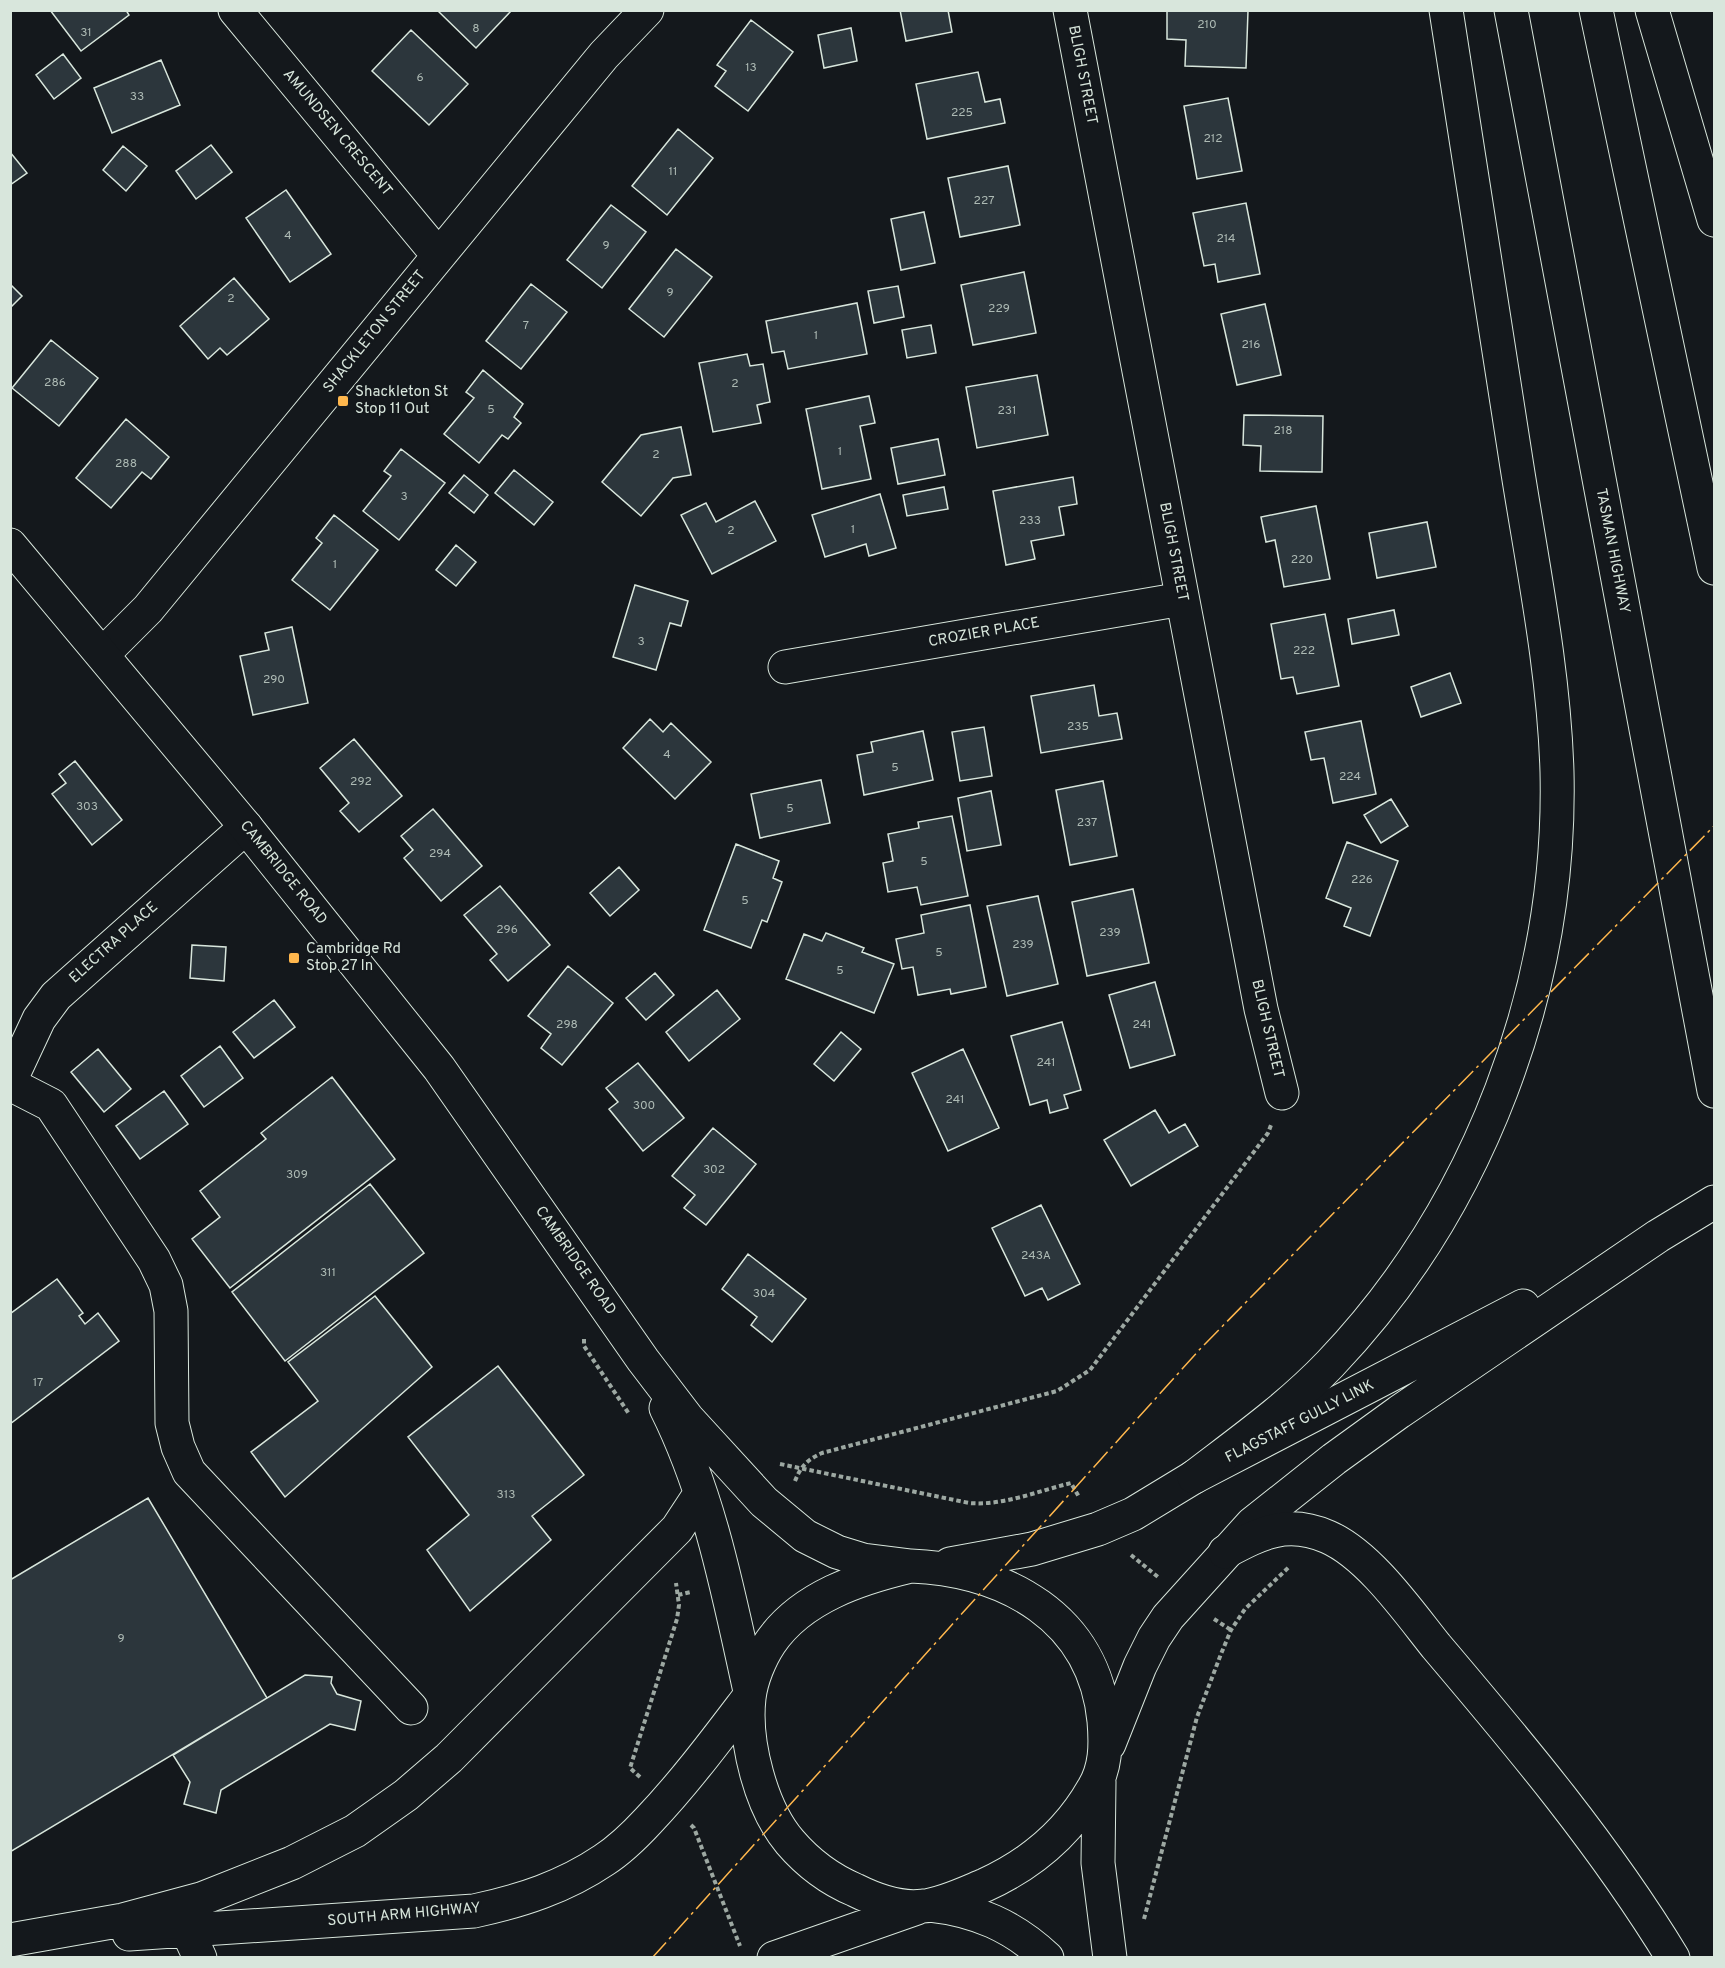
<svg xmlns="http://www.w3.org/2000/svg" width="1725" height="1968" viewBox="0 0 1725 1968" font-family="Overpass,sans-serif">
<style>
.building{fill:#2c363c;stroke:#d8e6dc;stroke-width:1.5}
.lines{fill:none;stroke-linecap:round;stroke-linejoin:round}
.minor-casing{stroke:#d8e6dc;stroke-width:35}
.major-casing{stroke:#d8e6dc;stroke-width:35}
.highway-casing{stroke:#d8e6dc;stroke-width:35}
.path{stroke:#9da8a2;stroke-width:4;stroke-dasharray:4.5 3;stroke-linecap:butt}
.minor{stroke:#14181c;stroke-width:33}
.major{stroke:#14181c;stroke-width:33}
.highway{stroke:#14181c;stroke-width:33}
.power{stroke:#ffb74d;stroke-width:1.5;stroke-dasharray:21 4.5 3 4.5;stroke-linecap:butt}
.poi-dot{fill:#ffb74d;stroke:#14181c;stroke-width:2}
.labels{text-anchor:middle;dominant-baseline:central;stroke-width:4.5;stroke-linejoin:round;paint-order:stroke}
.number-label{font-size:12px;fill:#adbab4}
.street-label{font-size:15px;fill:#d8e6dc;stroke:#14181c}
.poi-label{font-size:15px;fill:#d8e6dc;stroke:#14181c;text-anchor:start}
</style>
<rect width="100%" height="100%" fill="#14181c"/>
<path class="building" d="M50,10h76l3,5 -48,36z
M437,10h75l-36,38z
M900,10h48l4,22 -46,9z
M1167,10l81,1 -2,57 -61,-2 1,-26 -19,-1z
M751,20l42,32 -45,59 -33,-25 11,-15 -9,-6z
M851,28l6,33 -33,7 -6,-33z
M411,30l57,54 -39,41 -57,-54z
M63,54l18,24 -27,21 -18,-24z
M161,60l19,45 -68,28 -18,-45z
M978,72l7,30 15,-3 5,24 -78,16 -11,-55z
M1228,98l14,73 -45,8 -13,-73z
M678,129l35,29 -46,57 -35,-29z
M211,145l21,27 -36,27 -20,-28z
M123,146l24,20 -21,25 -23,-21z
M10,152l17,21 -17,12z
M1008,166l12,59 -60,12 -12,-59z
M286,190l45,64 -41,28 -44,-64z
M1246,203l14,71 -42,8 -3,-18 -11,2 -11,-53z
M611,205l35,27 -44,56 -35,-28z
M924,212l11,51 -34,7 -10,-51z
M676,249l36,28 -48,60 -35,-28z
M1024,272l12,61 -63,12 -12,-60z
M234,278l35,41 -42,36 -7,-7 -12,11 -28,-33z
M10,284l12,12 -12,12z
M531,284l36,28 -46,57 -35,-28z
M898,286l6,31 -30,6 -6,-32z
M857,303l10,51 -79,15 -4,-18 -12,2 -6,-32z
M1265,304l16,71 -44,10 -16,-71z
M931,325l5,28 -29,5 -5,-28z
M51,340l47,38 -39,48 -47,-38z
M747,354l3,12 13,-2 7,38 -13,3 4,18 -48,9 -14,-69z
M483,370l40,34 -9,13 7,6 -13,16 -6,-4 -23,28 -35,-29 30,-36 -8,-6z
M1037,375l11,60 -71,13 -11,-61z
M869,396l6,27 -15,3 11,53 -49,10 -16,-80z
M1244,415l79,1 -1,56 -62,-1 1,-25 -18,-1z
M126,419l43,38 -18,22 -9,-7 -31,36 -35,-30z
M681,427l10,48 -18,3 -32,38 -39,-34 39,-47z
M938,439l7,36 -47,9 -7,-36z
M401,449l44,34 -46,57 -36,-29 28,-35 -7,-5z
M514,470l39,32 -19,23 -39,-32z
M464,475l24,20 -14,18 -25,-20z
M1073,477l4,27 -18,3 5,28 -33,6 4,18 -29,6 -13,-74z
M944,487l4,22 -41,7 -4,-21z
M880,494l16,54 -27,8 -3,-12 -41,13 -13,-42z
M755,501l21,40 -64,33 -31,-59 25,-12 10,19z
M1316,506l14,73 -46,8 -9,-47 -9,2 -5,-25z
M334,515l44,35 -48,60 -38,-30 30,-37 -6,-5z
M1427,522l9,45 -59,11 -8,-45z
M456,545l20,17 -20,24 -20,-16z
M635,585l53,16 -7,25 -11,-3 -14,47 -43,-13z
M1394,610l5,25 -47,9 -4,-25z
M1325,614l14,72 -42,8 -4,-17 -12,2 -10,-55z
M292,627l16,76 -55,12 -13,-59 29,-6 -4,-17z
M1450,673l11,30 -40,14 -10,-30z
M1094,685l5,31 18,-3 5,26 -81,14 -10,-57z
M650,719l13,13 8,-9 40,39 -36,37 -52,-51z
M1361,721l15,73 -43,9 -9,-45 -13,2 -6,-28z
M984,727l8,49 -32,5 -8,-49z
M923,731l10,49 -69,15 -7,-40 16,-3 -2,-10z
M354,739l48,57 -43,36 -19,-21 9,-8 -29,-35z
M75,761l47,59 -30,25 -40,-51 14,-11 -7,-9z
M821,780l9,43 -70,15 -9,-44z
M1103,781l14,75 -47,9 -14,-75z
M991,791l10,54 -34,6 -9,-53z
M1391,799l17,27 -27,17 -17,-28z
M433,809l49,57 -41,35 -37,-43 9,-8 -12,-14z
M952,816l16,80 -47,9 -4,-18 -29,5 -5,-29 10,-2 -5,-27 31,-6 -1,-6z
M1347,842l51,19 -28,75 -26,-10 7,-18 -25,-10z
M736,844l43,17 -6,17 9,4 -15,40 -5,-2 -11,28 -47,-18z
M619,867l20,23 -29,26 -20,-23z
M500,886l50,59 -42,36 -18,-21 7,-6 -33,-39z
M1133,889l16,74 -62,13 -15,-74z
M1038,896l20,88 -51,12 -20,-90z
M970,905l16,82 -35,7 -1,-5 -32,6 -5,-28 -11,2 -6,-30 28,-6 -3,-18z
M826,933l38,15 -2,4 32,12 -20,49 -88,-34 18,-45 18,7z
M192,945l34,2 -2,34 -34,-3z
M568,966l45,37 -51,62 -21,-17 10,-14 -23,-18z
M655,973l19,22 -28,25 -20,-22z
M1155,982l20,73 -45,13 -21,-73z
M717,990l23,29 -51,42 -23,-29z
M274,1000l21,27 -41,31 -21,-26z
M1062,1022l19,68 -17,5 4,13 -18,5 -3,-13 -17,5 -19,-69z
M841,1032l20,17 -27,32 -20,-17z
M220,1046l23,32 -39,29 -23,-31z
M98,1049l33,40 -27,23 -33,-40z
M963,1049l36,79 -51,23 -36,-78z
M638,1063l46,55 -41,33 -34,-42 9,-7 -12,-14z
M332,1077l63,82 -165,129 -38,-49 28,-22 -20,-26 66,-52 -5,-6z
M164,1091l24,33 -48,35 -24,-33z
M1155,1110l14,23 16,-9 13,22 -67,40 -27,-46z
M713,1128l43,36 -50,61 -22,-17 11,-13 -23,-19z
M370,1184l54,69 -139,108 -53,-69z
M1041,1205l39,79 -32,16 -6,-12 -17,8 -33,-68z
M748,1254l58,45 -34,43 -21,-17 6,-8 -35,-28z
M57,1279l26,34 -4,3 6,8 13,-11 21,28 -109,83v-110z
M375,1296l57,71 -147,130 -34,-45 67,-51 -30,-39z
M498,1366l86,109 -52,41 19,24 -81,71 -43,-61 42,-35 -61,-78z
M148,1498l119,200 -257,154v-272z
M305,1675l27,2 -1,6 6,11 24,7 -6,29 -25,-6 -109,66 -5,23 -32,-9 6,-22 -17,-27z"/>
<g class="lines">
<g class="minor-casing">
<path id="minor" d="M235,10l203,245
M1070,10l191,999 21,84
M103,654l45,-45 456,-554 43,-45
M785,667l397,-68
M10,1081l29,-62 17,-23 190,-169
M10,1084l41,21 103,155 12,25 5,26 1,112 6,24 11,25 222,236"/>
</g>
<g class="major-casing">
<path id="major" d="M10,545l236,282 193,241 204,292 45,59 76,83 41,34 32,16 26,8 48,6
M666,1408c44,88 63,188 84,283
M950,1564l82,-15 66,-20 35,-15 61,-37 329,-171
M911,1566c95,4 183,51 193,155 2,24 2,47 -11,68 -25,44 -62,75 -108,96 -17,7 -44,20 -62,21 -22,3 -48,-6 -68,-16 -26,-11 -47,-27 -65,-48 -29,-34 -46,-100 -41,-144 2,-18 11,-40 21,-55 31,-46 90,-65 141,-77z
M1109,1744l31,-78 14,-28 14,-21 84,-93 82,-65 65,-47 259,-176 56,-34
M1099,1782l-1,81 12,95
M930,1905c46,5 83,21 117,53
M187,1930l13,28
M129,1934l345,-23c47,-10 90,-24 130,-51 17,-11 31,-25 44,-39 37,-39 69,-82 101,-124
M10,1940l113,-20 78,-21 91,-36 63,-32 51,-36 43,-37 228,-229 23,-35
M774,1958l143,-50"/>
</g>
<g class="highway-casing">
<path id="highway" d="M1511,10l203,1081
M1596,10l118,558
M1652,10l62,210
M1194,1477c47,-36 95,-70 136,-113 149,-156 232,-376 227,-592 -3,-105 -26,-213 -42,-318 -23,-147 -46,-296 -69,-444
M1225,1552c36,-19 62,-33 103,-15 41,18 80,74 108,109 84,99 169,200 237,312"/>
</g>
<path class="path" d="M584,1339v7l45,68
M780,1464l189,39c34,3 69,-12 102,-20l8,14
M795,1481c6,-15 12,-21 27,-28l235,-62 33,-21 178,-237 3,-8
M1131,1555l27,22
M678,1595l13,-3
M1214,1619l17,11
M640,1777l-10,-9 47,-149 2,-14 -3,-22
M691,1825l3,3 46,118
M1144,1919l53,-202 24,-63 10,-24 14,-21 44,-42"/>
<use href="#minor" class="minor"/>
<use href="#major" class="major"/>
<use href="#highway" class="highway"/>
<path class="power" d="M652,1958l549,-610 513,-522"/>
</g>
<g class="poi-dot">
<rect x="337" y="395" width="12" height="12" rx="3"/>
<rect x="288" y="952" width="12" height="12" rx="3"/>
</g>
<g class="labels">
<g class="number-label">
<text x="1207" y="25">210</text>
<text x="476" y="29">8</text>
<text x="86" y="33">31</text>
<text x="751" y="68">13</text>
<text x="420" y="78">6</text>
<text x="137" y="97">33</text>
<text x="962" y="113">225</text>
<text x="1213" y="139">212</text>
<text x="673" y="172">11</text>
<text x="984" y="201">227</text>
<text x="288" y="236">4</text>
<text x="1226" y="239">214</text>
<text x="606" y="246">9</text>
<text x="670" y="293">9</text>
<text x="231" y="299">2</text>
<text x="999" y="309">229</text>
<text x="526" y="326">7</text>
<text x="816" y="336">1</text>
<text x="1251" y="345">216</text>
<text x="55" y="383">286</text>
<text x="735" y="384">2</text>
<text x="491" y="410">5</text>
<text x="1007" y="411">231</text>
<text x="1283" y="431">218</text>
<text x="840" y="452">1</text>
<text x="656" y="455">2</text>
<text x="126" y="464">288</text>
<text x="404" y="497">3</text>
<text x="1030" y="521">233</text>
<text x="853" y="530">1</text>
<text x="731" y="531">2</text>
<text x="1302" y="560">220</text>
<text x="335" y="565">1</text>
<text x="641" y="642">3</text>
<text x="1304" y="651">222</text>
<text x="274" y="680">290</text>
<text x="1078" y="727">235</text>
<text x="667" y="755">4</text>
<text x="895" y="768">5</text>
<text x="1350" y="777">224</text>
<text x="361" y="782">292</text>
<text x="87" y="807">303</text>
<text x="790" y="809">5</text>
<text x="1087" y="823">237</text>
<text x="440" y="854">294</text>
<text x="924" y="862">5</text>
<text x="1362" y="880">226</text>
<text x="745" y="901">5</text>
<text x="507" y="930">296</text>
<text x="1110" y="933">239</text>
<text x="1023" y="945">239</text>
<text x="939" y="953">5</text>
<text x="840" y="971">5</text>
<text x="567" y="1025">298</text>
<text x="1142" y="1025">241</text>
<text x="1046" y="1063">241</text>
<text x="955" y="1100">241</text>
<text x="644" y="1106">300</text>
<text x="714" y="1170">302</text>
<text x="297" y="1175">309</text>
<text x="1036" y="1256">243A</text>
<text x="328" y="1273">311</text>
<text x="764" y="1294">304</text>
<text x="38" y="1383">17</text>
<text x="506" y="1495">313</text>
<text x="121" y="1639">9</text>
</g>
<g class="street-label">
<text transform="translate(1082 75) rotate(79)">BLIGH STREET</text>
<text transform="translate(337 133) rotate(50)">AMUNDSEN CRESCENT</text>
<text transform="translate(375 332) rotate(-51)">SHACKLETON STREET</text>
<text transform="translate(1612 551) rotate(79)">TASMAN HIGHWAY</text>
<text transform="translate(1173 552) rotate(79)">BLIGH STREET</text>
<text transform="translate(984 633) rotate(-10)">CROZIER PLACE</text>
<text transform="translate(283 873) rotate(51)">CAMBRIDGE ROAD</text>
<text transform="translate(114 943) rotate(-42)">ELECTRA PLACE</text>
<text transform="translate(1267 1029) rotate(77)">BLIGH STREET</text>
<text transform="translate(575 1261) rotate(55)">CAMBRIDGE ROAD</text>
<text transform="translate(1300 1422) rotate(-27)">FLAGSTAFF GULLY LINK</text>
<text transform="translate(404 1915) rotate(-5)">SOUTH ARM HIGHWAY</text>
</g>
<g class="poi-label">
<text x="355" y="392">Shackleton St<tspan x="355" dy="17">Stop 11 Out</tspan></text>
<text x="306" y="949">Cambridge Rd<tspan x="306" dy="17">Stop 27 In</tspan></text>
</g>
</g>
<rect width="1725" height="1968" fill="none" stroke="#d8e6dc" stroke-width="24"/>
</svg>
